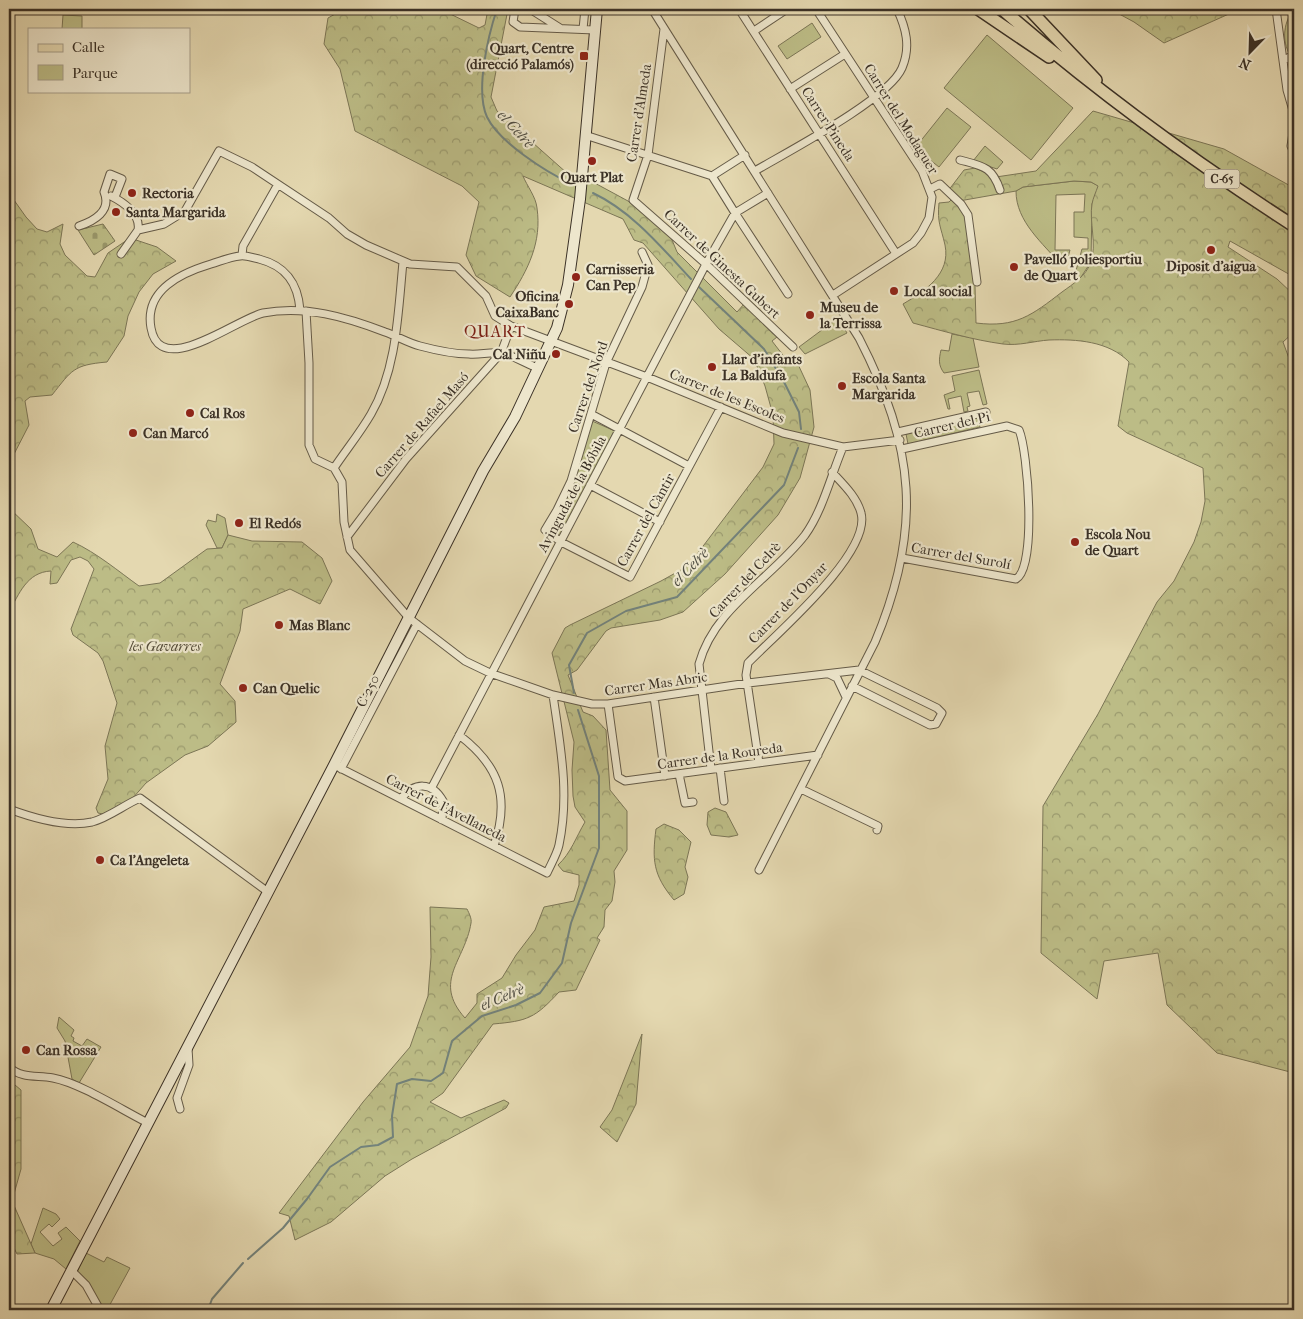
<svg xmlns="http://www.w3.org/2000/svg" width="1303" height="1319" viewBox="0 0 1303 1319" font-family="'IM FELL French Canon',serif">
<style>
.green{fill:#bcbc86;stroke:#7c7656}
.forest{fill:url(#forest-crowns);stroke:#7c7656;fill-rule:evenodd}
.cemetery{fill:url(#cemetery-stones);stroke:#7c7656}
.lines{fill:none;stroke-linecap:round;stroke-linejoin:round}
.stream{stroke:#73827b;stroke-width:2}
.minor-casing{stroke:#655b48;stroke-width:9}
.tertiary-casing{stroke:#655b48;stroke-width:11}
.secondary-casing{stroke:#3b3126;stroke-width:12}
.primary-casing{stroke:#3b3126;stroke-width:14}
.minor{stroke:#ede6cc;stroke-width:7}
.tertiary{stroke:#ede6cc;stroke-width:9}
.secondary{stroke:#ede6cc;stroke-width:10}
.primary{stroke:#e4d8b0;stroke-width:11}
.poi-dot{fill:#8f2418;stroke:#ede6cc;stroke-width:2}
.labels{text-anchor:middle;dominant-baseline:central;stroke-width:4.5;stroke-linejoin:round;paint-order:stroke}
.shield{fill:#ede6cc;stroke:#706758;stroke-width:1}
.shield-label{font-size:12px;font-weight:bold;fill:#3b3126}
.poi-label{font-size:14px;font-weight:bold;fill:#3b3126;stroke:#ede6cc;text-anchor:start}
.street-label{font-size:14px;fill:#3b3126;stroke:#ede6cc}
.park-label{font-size:14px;font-style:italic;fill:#554d39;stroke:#ede6cc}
.water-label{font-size:15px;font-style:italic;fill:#4e4c42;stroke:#ede6cc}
.quarter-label{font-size:16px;letter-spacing:1px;fill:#7a1f14;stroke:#ede6cc}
</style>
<defs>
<pattern id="forest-crowns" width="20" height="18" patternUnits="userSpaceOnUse" patternTransform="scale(1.25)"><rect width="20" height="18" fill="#bcbc86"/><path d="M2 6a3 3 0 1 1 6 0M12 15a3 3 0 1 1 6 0" fill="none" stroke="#9a996d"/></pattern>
<pattern id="cemetery-stones" width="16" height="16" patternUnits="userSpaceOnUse" patternTransform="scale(1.25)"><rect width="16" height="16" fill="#bcbc86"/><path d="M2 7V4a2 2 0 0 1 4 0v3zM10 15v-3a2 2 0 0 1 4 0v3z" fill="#9a996d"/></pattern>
</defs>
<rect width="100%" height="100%" fill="#e4d8b0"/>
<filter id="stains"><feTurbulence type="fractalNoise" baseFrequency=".004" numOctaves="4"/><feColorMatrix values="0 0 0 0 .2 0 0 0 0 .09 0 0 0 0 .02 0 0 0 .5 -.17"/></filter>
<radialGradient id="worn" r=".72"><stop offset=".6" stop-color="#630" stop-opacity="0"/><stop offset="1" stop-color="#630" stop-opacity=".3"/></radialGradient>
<path class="green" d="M63,15l19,1v13h-20z
M812,23l9,14 -34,22 -9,-13z
M987,35l86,73 -42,52 -87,-72z
M947,108l24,19 -32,40 -24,-19z
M985,146l18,16 -6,7 -24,-8z
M1074,181l17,1 8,4 -7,18 -1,58 -14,21 -3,-5 8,-29h6v-11l-14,-1v-25h10l1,-18 -29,1 -1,55h15l-3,11 -5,5c-19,-23 -46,-44 -46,-75l7,-4z
M838,318l9,15 -42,21 -6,-7z
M952,334l21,4 6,29 -35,6c-6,-8 -5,-14 -3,-23l8,1z
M979,370l8,34 -4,1 -4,-14 -12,2 3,13 -3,1 1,4 -4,1 -3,-16 -13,3 2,10h-2l-4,-14 11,-4 -3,-15z
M977,416l3,11 -72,17 -2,-10z
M592,421l23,10 -55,105 -9,-7 23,-47z
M217,514l8,4 3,17 -6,13h-5l-11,-23 2,-5 8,2z
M59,1017l15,13 -3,6 3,2 -1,3 9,5 5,-7 14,8 -22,36 -7,-4 -7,-38 -8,-13z
M43,1208l13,6 4,5 -8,8 -3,-3 -9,8 13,14 9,-7 -4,-6 8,-6 14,14 -14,28 -12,-10 -19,-6 -4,-9z
M86,1253l18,9 3,-5 23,11 -23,42h-7l-24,-36z"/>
<path class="forest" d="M344,9h96l39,19 6,-3 3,-16h20l-17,88 6,14 71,63 23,7 37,20 42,34 7,17 60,60 7,-8 33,33 -5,4 17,22 7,-3 14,30 4,37 -14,51 -22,37 -53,59 -42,38 -23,8 -49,8 -5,3 -29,39 -9,5 15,37 10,4 13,14 4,60 17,21v39l-13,21 1,11 -3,19 -7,9 -1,17 -7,11 3,2 -24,50 -17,2c-24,26 -31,29 -66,32l-50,69 -13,9 31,16 43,-18 5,3 -3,5 -94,51 -27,17 -54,46 -36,18 -6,-24 -10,-3 84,-111 47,-55 18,-51 3,-39 -1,-50 37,2c2,4 5,10 4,14 -6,38 -39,58 -6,95l12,-15v-9l25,-16 14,-23 19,-25 9,-23 30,-6 5,-16v-10l-16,-4 -5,-6c13,-12 18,-28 27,-43l-10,-15 -2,-11 -1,-26 2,-28 -22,-89 13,-25 5,-3 91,-44 27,-15 75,-99 11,-23 -1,-29 -8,-29 -11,-27 -35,-30 -76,-86 -9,-3 -11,-21 -100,-43c4,10 13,21 14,32 5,34 -9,62 -27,89l-34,-21 -10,-21 13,-53 -17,-16 -107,-55 -15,-62 -16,-25 4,-26z
M1110,9h130l-76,34 -30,-21z
M1294,9v43l-4,3c-9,-15 -6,-34 4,-46z
M1093,111l131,38 70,39v89l-64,-36 -2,6 49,32 17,16 -2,19 2,2v16l-11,10 11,30v701l-77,-20 -50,-48 -9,-52 -54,8 -7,38 -56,-46 2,-147 55,-92 59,-112 17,-21 20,-39 7,-20 4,-21 -2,-33 -76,-35 -9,-7 11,-64c-20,-21 -53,-23 -80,-22 -15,1 -30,6 -46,4 -30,-4 -60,-13 -90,-21l-10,-19c22,-13 48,-30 42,-59 -4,-18 -8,-22 -6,-42l10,-1 5,-5 -6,-6 16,-21 11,-2 21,9 40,-6zM1074,181l17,1 7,4c-2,6 -5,12 -6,18 -3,17 5,41 -1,58 -5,14 -18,22 -29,30 -30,23 -46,36 -86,31l-1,-37 2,-4 -6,-58 -12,-23 57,-10 7,-4z
M9,193l17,24 11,12 10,3 16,-8 -3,20 5,11 22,21 8,1 13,-24 22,-15 27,9 19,14 -23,13 -14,18 -11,24 -4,20 -17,26c-34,3 -35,8 -55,33l-22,2 -5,4 4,24 -17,33 -3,2z
M9,508l22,21 7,20 19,8 16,-15c24,11 45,29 66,44l21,-3 47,-34 15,-1 6,-13 24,6 50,1 20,16 10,23 -12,23 -30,-15 -47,20 -3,22 -20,53 15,17 1,21 -28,24 -23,9 -39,28 -14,16 -29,15 -5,-1 -2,-5 12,-29 -3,-33 12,-43 -14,-42 -5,-8 -25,-18 -2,-6 23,-60 -6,-8 -8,-4 -9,3 -14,23 -7,1 1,-13c-24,1 -32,23 -42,41z
M715,808l11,4 12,23 -9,2 -18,-2 -4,-10 1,-13z
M664,824l15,6 12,12 -6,25 3,10 -4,17 -10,6c-21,-25 -22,-40 -18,-71z
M642,1034l-6,70 -19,38 -17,-15 12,-17z
M9,1080l12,10v79l-9,32 23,52 -18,1 -8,-16z"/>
<path class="cemetery" d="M103,224l12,17 -21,14 -16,-25z"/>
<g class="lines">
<path class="stream" d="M497,9c-9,27 -22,82 -10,108 12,25 59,55 83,66
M593,193c40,19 69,55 98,86
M699,287l65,62 20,33 15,30 2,17
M574,693l-5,-28 18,-32 39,-22 51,-14 107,-112 14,-37
M248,1259l35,-31 24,-29 23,-32 31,-20 17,-2 15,-8 -1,-21 5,-32 15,-5 19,2 12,-8 9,-32 30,-25 34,-11 24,-12 22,-30 9,-40 28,-75v-72l-21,-66
M208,1310l4,-11 31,-36"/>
<g class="minor-casing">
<path id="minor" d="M520,9h-5l-2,13 7,5 75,3
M530,9l30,19
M652,9l207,329c56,109 64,190 16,304l-116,228
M739,9l156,243
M816,9l106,162 10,26 -3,21 -8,15 -8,10 -80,52
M1276,9l11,81 7,24
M583,29l2,-20
M664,29l-16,126 -15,45 73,64 87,83
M754,31l33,-22
M1284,60l10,-5
M790,89l55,-35
M1294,126l-3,20 3,7
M585,135l127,41
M960,160c22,6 32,6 40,30
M755,171c32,-19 134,-72 147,-103 9,-21 4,-40 -5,-59
M712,176l23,37 33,-20
M712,176l33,-21
M930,189l10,-5 21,20 7,11 9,67
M111,196c12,6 30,18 27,34
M79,226c15,-5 33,-15 25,-34l6,-18 12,5 -7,18
M642,252l6,13 -6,22 -36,76 -35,118 -14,29 -12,20 16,12 69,35 91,-170
M121,254l17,-24 26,-6 21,-13 34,-60 33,16 77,51 18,16 19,11 44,19 47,3 29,29 9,20 16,10 136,51 136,56 60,14 57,-7
M242,255l1,-9 34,-60
M300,310c-2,-27 -14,-44 -41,-51 -6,-1 -13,-4 -19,-3 -10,1 -19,5 -29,8 -30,9 -67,26 -60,64 9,52 85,-9 112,-15 42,-8 83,4 122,19 12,4 23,11 35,14 15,4 34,8 49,8 10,1 20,-2 30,-1 13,1 27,11 39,15
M306,311l3,52v82l6,14 19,9 8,14 2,40 6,28 59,68 56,43 25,12 63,22 39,9h16l140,-21 111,-13 78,38 5,5 -6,11 -6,1 -78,-39
M591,414l98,52
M898,432l88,-20
M902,449l105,-23 12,4c9,21 18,137 -3,149l-114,-21
M334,468c12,-18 26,-35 37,-54 26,-45 27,-101 32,-152
M590,485l70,37
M347,537l59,-78 95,-106 10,-27
M829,674l8,4 9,19
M654,697l11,79
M608,704l10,73 7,4 193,-26
M459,735c41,31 51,63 35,111
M759,763l-13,-88 2,-12c27,-28 124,-110 113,-150 -4,-16 -18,-29 -29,-41
M334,765l213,108c4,-9 10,-19 12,-28 11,-52 1,-100 -6,-150
M720,768l4,33
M341,769l76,-145
M711,769l-12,-105c15,-56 72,-85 106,-129 18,-25 26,-60 38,-88
M679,774l6,29 8,-1
M432,787l274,-523 29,-51 53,81
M801,789l77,37 -1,4
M401,799c13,-17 31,-18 42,2l-1,19
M9,809c24,9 56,19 83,13 16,-4 32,-17 48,-24l128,94
M9,1067c13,12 27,8 44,11 27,5 69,32 95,45
M180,1109l-3,-11 12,-33 -1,-17
M72,1271l14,14 14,25"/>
</g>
<g class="tertiary-casing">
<path id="tertiary" d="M897,10l4,-1"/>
</g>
<g class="secondary-casing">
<path id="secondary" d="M51,1310l283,-545 149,-294 32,-54 42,-89 11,-43 12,-86 17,-190"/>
</g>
<g class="primary-casing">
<path id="primary" d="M978,9l71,48
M1002,9c92,80 189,151 292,217
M1029,9l67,71"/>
</g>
<use href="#minor" class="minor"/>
<use href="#tertiary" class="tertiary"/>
<use href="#secondary" class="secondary"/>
<use href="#primary" class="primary"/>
</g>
<g class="poi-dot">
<rect x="579" y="51" width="10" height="10" rx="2.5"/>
<circle cx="592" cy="161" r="5"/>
<circle cx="132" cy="193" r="5"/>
<circle cx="116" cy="212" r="5"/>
<circle cx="1211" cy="250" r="5"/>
<circle cx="1014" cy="267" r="5"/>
<circle cx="576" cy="277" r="5"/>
<circle cx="894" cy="291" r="5"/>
<circle cx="569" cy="304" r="5"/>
<circle cx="810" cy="315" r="5"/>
<circle cx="556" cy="354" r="5"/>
<circle cx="712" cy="367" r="5"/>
<circle cx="842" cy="386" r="5"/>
<circle cx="190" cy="413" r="5"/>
<circle cx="133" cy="433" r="5"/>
<circle cx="239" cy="523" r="5"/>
<circle cx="1075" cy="542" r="5"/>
<circle cx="279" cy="625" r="5"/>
<circle cx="243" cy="688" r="5"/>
<circle cx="100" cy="860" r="5"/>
<circle cx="26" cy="1050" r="5"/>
</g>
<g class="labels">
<rect class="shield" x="1204.5" y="169.5" width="35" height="19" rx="4"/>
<g class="shield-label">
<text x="1222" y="179">C-65</text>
</g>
<g class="poi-label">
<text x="574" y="48" text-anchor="end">Quart, Centre<tspan x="574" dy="16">(direcció Palamós)</tspan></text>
<text x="592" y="177" text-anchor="middle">Quart Plat</text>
<text x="142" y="193">Rectoria</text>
<text x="126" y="212">Santa Margarida</text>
<text x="1024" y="259">Pavelló poliesportiu<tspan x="1024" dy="16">de Quart</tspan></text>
<text x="1211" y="266" text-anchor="middle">Diposit d'aigua</text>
<text x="586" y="269">Carnisseria<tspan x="586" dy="16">Can Pep</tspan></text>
<text x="904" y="291">Local social</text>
<text x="559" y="296" text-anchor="end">Oficina<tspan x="559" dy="16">CaixaBanc</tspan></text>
<text x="820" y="307">Museu de<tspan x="820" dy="16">la Terrissa</tspan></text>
<text x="546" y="354" text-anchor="end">Cal Niñu</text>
<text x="722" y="359">Llar d'infants<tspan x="722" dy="16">La Baldufa</tspan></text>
<text x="852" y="378">Escola Santa<tspan x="852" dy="16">Margarida</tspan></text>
<text x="200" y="413">Cal Ros</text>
<text x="143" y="433">Can Marcó</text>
<text x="249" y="523">El Redós</text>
<text x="1085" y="534">Escola Nou<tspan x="1085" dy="16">de Quart</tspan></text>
<text x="289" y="625">Mas Blanc</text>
<text x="253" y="688">Can Quelic</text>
<text x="110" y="860">Ca l'Angeleta</text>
<text x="36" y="1050">Can Rossa</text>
</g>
<g class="street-label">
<text transform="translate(639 113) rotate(-81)">Carrer d'Almeda</text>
<text transform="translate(901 119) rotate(58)">Carrer del Modaguer</text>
<text transform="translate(828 124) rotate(57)">Carrer Pineda</text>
<text transform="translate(722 264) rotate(43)">Carrer de Ginesta Gubert</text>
<text transform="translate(588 387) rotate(-71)">Carrer del Nord</text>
<text transform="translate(727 396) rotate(22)">Carrer de les Escoles</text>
<text transform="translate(422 425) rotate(-49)">Carrer de Rafael Masó</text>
<text transform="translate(952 425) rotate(-13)">Carrer del Pi</text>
<text transform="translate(572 494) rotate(-62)">Avinguda de la Bóbila</text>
<text transform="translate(646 520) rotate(-61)">Carrer del Càntir</text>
<text transform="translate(961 556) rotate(10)">Carrer del Surolí</text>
<text transform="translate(745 580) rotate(-47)">Carrer del Celrè</text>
<text transform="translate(788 603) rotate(-46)">Carrer de l'Onyar</text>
<text transform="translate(656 684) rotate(-8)">Carrer Mas Abric</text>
<text transform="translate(368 691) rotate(-63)">C-250</text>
<text transform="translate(720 756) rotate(-8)">Carrer de la Roureda</text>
<text transform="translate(446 808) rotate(27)">Carrer de l'Avellaneda</text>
</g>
<g class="park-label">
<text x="165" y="646">les Gavarres</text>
</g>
<g class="water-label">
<text transform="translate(516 129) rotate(47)">el Celrè</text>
<text transform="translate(690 567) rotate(-46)">el Celrè</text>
<text transform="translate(502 997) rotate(-23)">el Celrè</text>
</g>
<g class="quarter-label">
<text x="495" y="331">QUART</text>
</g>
</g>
<rect width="1303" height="1319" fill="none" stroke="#e4d8b0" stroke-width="30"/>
<rect x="10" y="10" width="1283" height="1299" fill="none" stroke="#3b3126" stroke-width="2.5"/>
<rect x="15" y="15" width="1273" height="1289" fill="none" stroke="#3b3126"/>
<rect x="28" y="28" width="162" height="65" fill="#ede6cc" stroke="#a69e8a"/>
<rect x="38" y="44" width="25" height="8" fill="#e4d8b0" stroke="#a69e8a"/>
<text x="72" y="52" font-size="15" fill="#3b3126">Calle</text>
<rect x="38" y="65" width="25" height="15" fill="#bcbc86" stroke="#a69e8a"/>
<text x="72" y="78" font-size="15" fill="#3b3126">Parque</text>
<g transform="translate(1250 52) rotate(203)" stroke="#ede6cc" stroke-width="4" paint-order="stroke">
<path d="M0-4L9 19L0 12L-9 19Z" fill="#3b3126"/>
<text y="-8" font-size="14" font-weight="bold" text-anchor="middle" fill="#3b3126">N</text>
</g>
<rect width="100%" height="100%" filter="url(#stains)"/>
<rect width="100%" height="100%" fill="url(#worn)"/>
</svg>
